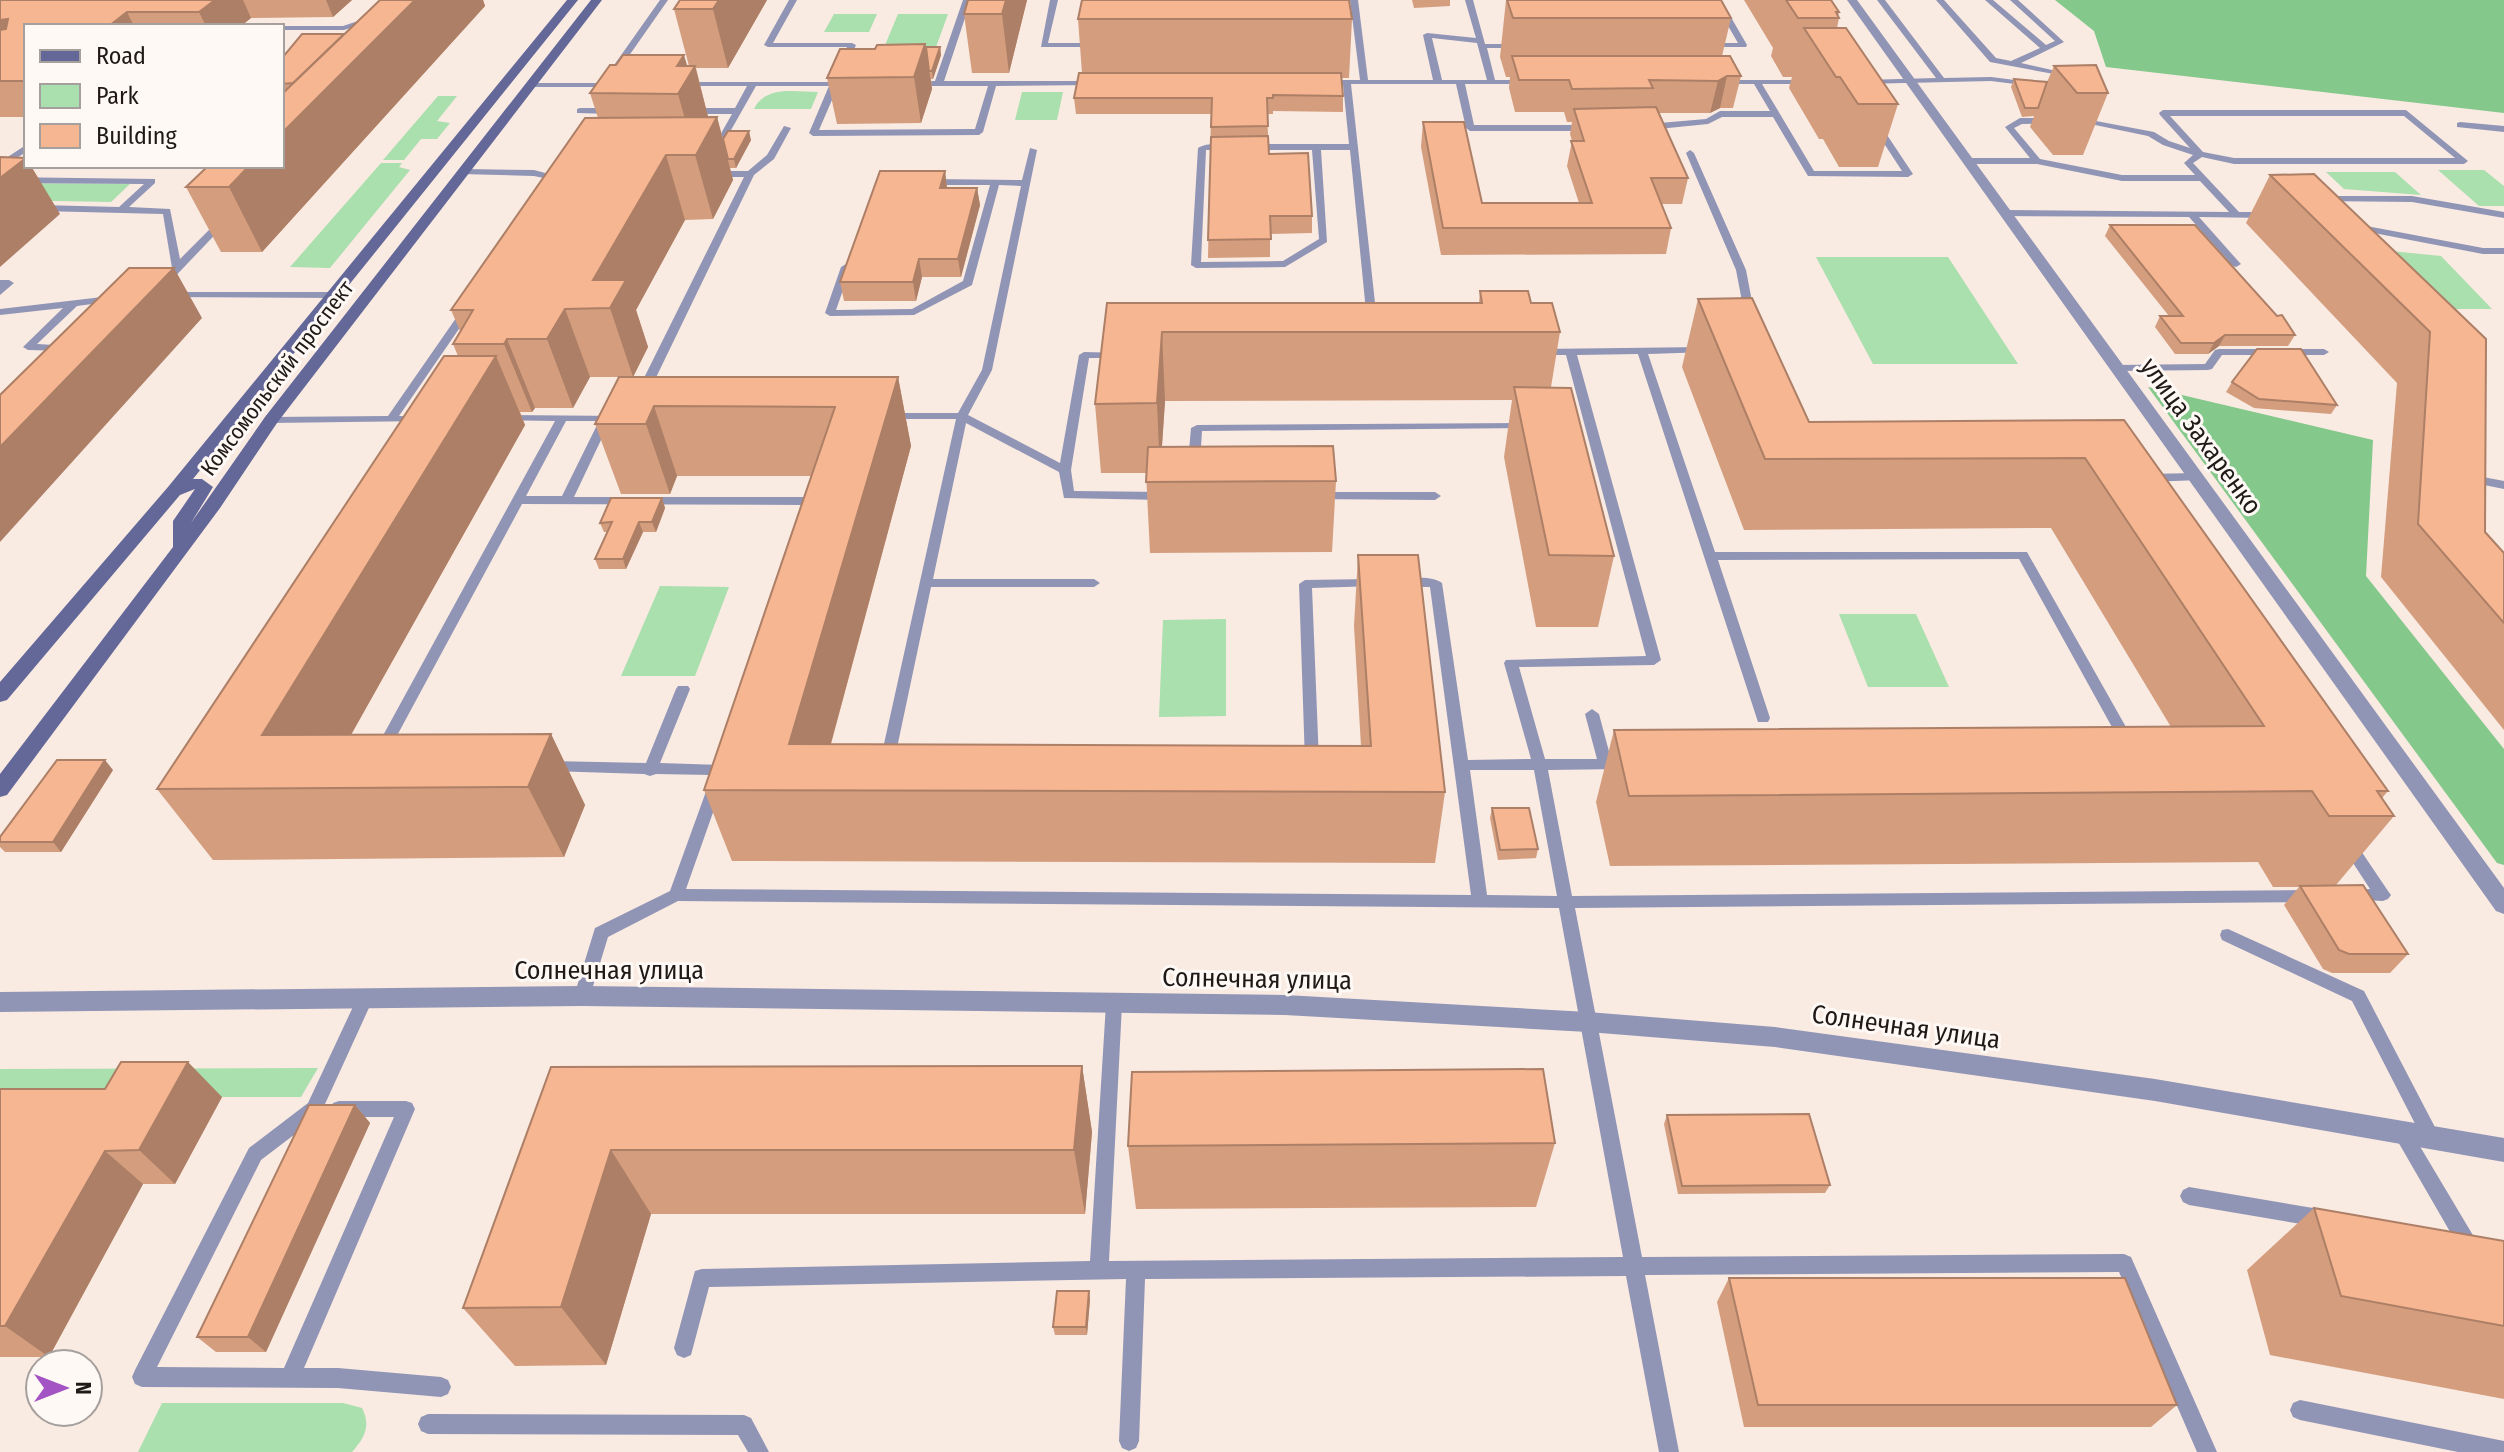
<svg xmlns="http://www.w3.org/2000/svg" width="2504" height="1452" viewBox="0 0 2504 1452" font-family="'Fira Sans Condensed',sans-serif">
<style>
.green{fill:#aadfae}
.forest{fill:#84c88b}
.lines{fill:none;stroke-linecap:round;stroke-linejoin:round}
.service{fill:#9094b5;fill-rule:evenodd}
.tertiary{fill:#9094b5;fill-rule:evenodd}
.secondary{fill:#646898;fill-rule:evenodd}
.wall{fill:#d49d7e}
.shaded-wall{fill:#ac7f66}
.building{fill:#f6b692;stroke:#ac7f66;stroke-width:2}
.labels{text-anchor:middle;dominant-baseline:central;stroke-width:6;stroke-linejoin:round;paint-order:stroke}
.far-street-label{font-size:22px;fill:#1f1a18;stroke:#fff9f6}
.street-label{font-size:26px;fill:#1f1a18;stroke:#fff9f6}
</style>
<rect width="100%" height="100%" fill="#f9eae2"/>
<path class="green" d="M834,14h43l-8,18h-45z
M898,14h50l-13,36h-52z
M818,92l-7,17h-57c12,-24 41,-17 64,-17z
M1022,92h41l-6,28h-42z
M438,96h19l-20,25 13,2 -13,16h-16l-17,21h-21z
M381,163h21l-3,4 11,3 -80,98 -40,-1z
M2438,170h46l20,16v20h-25z
M2326,172h69l26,23 -77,-6z
M0,183l130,1 -19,18 -111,-2z
M2370,249l71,7 51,53h-62z
M1816,257h132l70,107h-145z
M660,586l69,1 -34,89h-74z
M1839,614h77l33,73h-81z
M1226,619v97l-67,1 4,-97z
M318,1068l-17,29h-301v-28z
M162,1403h181l19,5c9,18 3,29 -10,44h-214z"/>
<path class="forest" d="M2055,0h449v113l-398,-46 -12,-36z
M2148,387l225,53 -7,136 138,173v116l-7,-2z"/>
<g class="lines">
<path class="service" d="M660,0h8l-49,70h-6l-1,-2z
M789,0h8l-24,43h79l4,2 -16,37 11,2 -13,2 -19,44 156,-1 13,-43h-76l-4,-2 4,-2 23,-1 28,-81h8l-27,81h151l4,2 -4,2 -99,1 -13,46 -4,3 -166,1 -4,-3 20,-47h-73l-38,67 -7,2 -1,-2 22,-39h-42l-4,-3 4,-3h45l12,-22h-66v-4h151l15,-35h-79l-4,-2z
M1050,0h8l-10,43h51l4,2 -1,2h-61z
M1350,0h8l10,80h65l-10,-45 4,-2 49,5 -11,-38h8l12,44h33l4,2 -4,2h-31l8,32h32l4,2 -4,2h-62l9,41h113l4,3 -4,3h-117l-4,-3 -10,-44h-105l26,237 -5,3 -5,-3 -17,-171h-29l6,92 -42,25 -89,1 -5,-3 7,-117c7,-5 27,-6 34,-1l-4,3h-22l-5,112 82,-1 36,-22 -7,-89h-59l-4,-3 4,-3h96l-6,-60h-19l-4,-2 4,-2h36zM1432,38l45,5 10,37h-45z
M1713,0h8l26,45 -1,2h-42l-1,-2 4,-2h31z
M1877,0h8l59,78 47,-1 40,5 4,2 -4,2 -40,-5 -130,3 -1,-2 4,-2 72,-2z
M1936,0h8l52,58 15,3 29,-13 -55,-48h8l53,45 9,-4 -45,-41h8l46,42 -43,21 53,12 -4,2 -80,-15z
M370,17h3v4l-29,9h-62l-1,-4h62z
M1717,80h93l1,2 -4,2h-45l52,87h88l-30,-46 4,-3 3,1 34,51 -5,3 -100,-1 -35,-59h-51l-14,7 -60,6 -4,-3 4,-3 58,-5 14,-8h50l-16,-27h-37z
M529,83h86l4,2 -4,2h-83l-4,-2z
M580,108h33l4,3 -4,3 -36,-1v-4z
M2163,110h243l62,51 -4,3h-230l-32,-7 -9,6 46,49h30l5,3 -5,3 -70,-1 40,45 2,2 -5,3 -3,-1 -44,-49 -184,-1 -5,-3 5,-3 224,2 -29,-31h-78l-85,-17h-68l-4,-3 4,-3h61l-25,-31 15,-9h31l3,1v4l-32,1 -8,4 26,31 82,16h73l-11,-12 9,-8 -30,-10 -15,-9 -72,-15 4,-3 74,14 15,9 21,7 -30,-33 -1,-2zM2170,116h234l51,42h-221l-31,-6z
M2460,122l44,4v6l-47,-5v-4z
M784,126l7,2 -17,31 -20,16 -105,217 -2,2h-8l-2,-2 107,-215h-30l-5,-3 5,-3h34l19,-16z
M26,145v7l-26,17v-7z
M1030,148l7,2 -45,220 -24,45 92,48 19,-108 5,-3 40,1 1,2 -5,3h-31l-18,112 3,21 89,1 6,4 -6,4 -99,-2 -5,-26 -93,-49 -33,156h161l6,4 -6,4h-163l-37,175 -2,4h-10l-2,-4 76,-343h-67l-6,-3 6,-3h69l24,-43 39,-184 -22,-1 -27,100 -58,30 -84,1 -5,-3 16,-46 5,-3 5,3 -15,43 76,-1 51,-28 27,-96h-59l-5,-3 5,-3 91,1z
M1690,150l4,3 52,117 9,47 -1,2 -4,1 -5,-3 -9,-47 -50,-117z
M464,169l70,1 30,8 -7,6 -3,-1 -1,-3 -19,-4 -73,-2 -2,-2z
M0,177l155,2v4l-26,24 41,2 10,50 40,-40 8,2 -62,65 -4,1 -5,-3 15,-16 -9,-54 -163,-4v-6l119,3 25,-23 -144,-1z
M2322,196h90l92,16v6l-92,-16 -93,-1v-4z
M2356,224l127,24h21v6h-21l-130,-25 -2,-2z
M0,280h9l5,3 -14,12z
M171,292h163l5,3 -5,3 -167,-1 -1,-2z
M111,296l5,3 -1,2 -38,5 -40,38 35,2v4l-4,1 -40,-1 -5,-3 40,-39 -63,7v-6z
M467,307l5,3 -73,106 25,1v4l-153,2 -6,-3 6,-3 117,-1 75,-108z
M1704,347l5,3 -1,2 -60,2 67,198h312l108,191 -2,4h-10l-104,-188 -301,1 52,158 -2,4h-10l-120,-368 -61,1 84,305 -7,5 -135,2 26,92h52l-12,-45 7,-5 7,5 12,45 16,1 2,4 -2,4 -5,1 -74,1 24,126 737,-6 5,2 3,4 -3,4 -5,2 -734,6 67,349 482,-3 7,3 86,195h-20l-78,-180 -474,3 34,177h-20l-33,-176 -481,3 -6,162 -3,7 -7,3 -7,-3 -3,-7 7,-162 -417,8 -18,68 -7,3 -7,-3 -3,-7 19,-70 2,-7 7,-2 388,-8 16,-257 2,-5 6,-2 6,2 2,5 -13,257 514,-4 -64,-349 -881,-7 -70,36 -18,59 -2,5 -6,2 -6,-2 -2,-5 21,-68 75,-37 42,-116 -56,-1 -6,2 -6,-2 -94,-3 -5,-1 -2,-4 2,-4 5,-1 96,2 30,-74 2,-3h10l2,3 -30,74 61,2 5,1 2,4 -42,119 785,6 -41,-308h-25l-6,-4c9,-7 34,-7 43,0l26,177 63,-1 -27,-96 2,-3 140,-4 -80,-301h-25l-5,-3 5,-3zM1470,770h64l23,126 -70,-1z
M2219,349h105l5,3 -5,3h-102l-10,14 -4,1 -91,1 -5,-3 5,-3 88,-1 10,-14z
M505,415l115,1v4l-10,1 -36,76h238l6,4 -5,10 -4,1 -6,-4 1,-3 -282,-1 -136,252h-10l-2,-4 181,-331 -54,-1 -2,-2zM566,421h33l-37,75h-36z
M1525,423l6,3 -2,2 -327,3 -2,32 -6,3 -6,-3 3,-35 6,-3z
M2196,473l6,4 -2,3 -52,2 -6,-4 6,-4z
M2483,477l21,4v8l-25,-5v-6z
M1316,492h119l6,4 -6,4 -123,-1 -2,-3z
M1372,579l6,4 -2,3 -64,2 7,174 -2,4h-10l-2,-4 -6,-178 6,-4z
M2348,837l5,2 35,52 3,4 -3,4 -5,2 -38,-2 -3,-4 3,-4 25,-2 -30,-46 3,-4z
M2228,929l136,62 74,142 3,6 -3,6 -6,2 -6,-2 -74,-144 -130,-61 -2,-5 2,-5z
M365,992l6,2 2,5 -53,116 -59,45 -104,207 127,1 110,-251h-55l-6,-2 -3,-6 3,-6 6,-2h67l6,2 3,6 -111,259h34l103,9 7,3 3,7 -3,7 -7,3 -103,-9 -196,-1 -7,-3 -3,-7 3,-7 114,-222 59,-45 51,-109z
M2403,1126l6,2 65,109 30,16v19l-44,-23 -63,-109 -3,-6 3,-6z
M2189,1187l136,23 7,3 2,6 -2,6 -7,3 -136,-23 -6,-3 -3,-6 3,-6z
M2300,1400l204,41v11h-46l-158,-32 -7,-3 -3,-7 3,-7z
M428,1414l316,1 7,3 18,34h-21l-10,-17 -310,-1 -7,-3 -3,-7 3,-7z"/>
<path class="tertiary" d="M1847,0h10l647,888v26l-8,-3z
M582,986l703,9 303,17 187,15 380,52 349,59v24l-349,-61 -380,-54 -187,-15 -303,-17 -703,-9 -582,6v-20z"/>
<path class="secondary" d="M567,0h11l-385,479h9l11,8 -22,36 74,-106 326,-417h11l-325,423 -57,85 -213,287 -7,2v-23l173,-227v-26l22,-32 -15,6 -173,205 -7,2v-20l168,-195z"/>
</g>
<path class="wall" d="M0,0h352l-19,17 -82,1 -10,8h-215v91h-26z
M380,0h103l2,6 -223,246h-41l-35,-65 99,-95h-3v-34l63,-24z
M680,0h87l-39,68h-32l12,49h9l6,22 28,1 -15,28h-6l3,12 -20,39 -28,1 -49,90 12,37 -15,30h-43l-17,31h-38l-3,4h-12l5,13 -174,310 200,-1 34,71 -21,52 -351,3 -56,-71 301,-433 -5,-12 7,-13 -9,-21 147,-192 -8,-25 26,-28 73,1 -15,-57z
M968,0h59l-18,73h-37l-8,-59z
M1412,0h38v6l-36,2z
M1506,0h215l10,18 -9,38 19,20 -8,32h-13l-10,5h-51l29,65 -6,26h-21l10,24 -5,26 -225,1 -20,-108 2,-25 59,81h97l-12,-37 5,-25 -2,-7 2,-12h-5l-3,-10h-49l-6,-24 1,-11h-4l-6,-20z
M1744,0h87l8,12 -1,4 1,2 -2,10 61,76 -20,63h-39l-16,-28h-4l-30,-51 3,-11h-9l-12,-21 2,-8z
M1078,19h274l-3,59h-8l2,18v16l-70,-1v3h-6l2,40 43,62v17l-42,1v23l-62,1 3,-144h-135l-2,-16 8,-25z
M925,44l1,3h14l1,8 -8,24h-2l1,10 -11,34 -84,1 -10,-46 48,-29z
M2054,66l54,27 -25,62h-30l-23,-28 4,-11 -12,1 -11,-30 3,-8 33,3z
M945,171l2,17h30l3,17 -19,72h-39l-6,24h-72l-4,-19z
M2270,175l216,164 -1,193 19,21v177l-123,-153 16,-194 -151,-160z
M2110,225l167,91 18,19 -7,11h-69l-11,8h-33l-20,-27 5,-11h9l-64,-80z
M1480,291l51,12 29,29 -9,55 63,169 -16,71h-62l-32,-170 8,-57 -347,1 -3,46 174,34 -4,71 -182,1 -4,-80h-45l-6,-69 12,-101h372z
M1698,299l111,123 315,-2 264,371 -6,7 12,18 -58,69 72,69 -18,19h-58l-9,-4 -39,-64 15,-18h-26l-15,-25 -648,4 -14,-64 18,-72 557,-3 -120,-199 -307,2 -62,-163z
M619,377h279l13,69 -80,298 530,2 -7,-120 4,-71 87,237 -10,71 -703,-2 -28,-71 107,-314h-134l-7,18h-49l-26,-70z
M2232,382l105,23 -6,9 -77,-6 -28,-16z
M662,498l3,10 -9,24h-13l-17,37h-27l-4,-10 12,-27h-3l-4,-9z
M113,770l-52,82h-56l-5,-5v-10z
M1492,808l46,41 -2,9 -38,2 -8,-42z
M1082,1066l10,66 -7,82h-434l-45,151 -91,1 -52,-58 88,-241z
M0,1089l222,8 -47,87h-32l-94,173h-49z
M355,1105l15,18 -104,229h-50l-19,-15z
M1667,1115l163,70 -5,8 -147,1 -14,-70z
M1555,1143l-19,64 -400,2 -8,-63z
M2314,1208l190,33v158l-234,-44 -23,-85z
M1729,1278l448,127 -26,22h-407l-27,-125z
M1090,1299l-3,36h-32l-2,-8z"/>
<path class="shaded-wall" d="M215,0h28l8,18 -10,8h-35l-7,-14z
M326,0h26l-19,17z
M415,0h68l2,6 -223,246 -33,-65 20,-21h33v-33z
M719,0h48l-39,68 -15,-59z
M1006,0h21l-18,73 -7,-59z
M127,12l7,14h-25z
M8,19l-8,41v-40z
M925,44l7,45 -11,34 -7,-46z
M940,47l1,8 -8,24 -1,-8z
M684,55l6,20 5,-9 16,62 6,-11 16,63 -20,39 -35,-125 -1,-28z
M1727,76l-7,32 -10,5 8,-32z
M749,131l2,9 -15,28 -2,-9z
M666,155l19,65 -49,90 12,37 -15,30 -23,-69 -17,-28z
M26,158v8h5l29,48 -60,53v-89z
M945,171l2,17h-7z
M977,188l3,17 -19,72 -3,-18z
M919,259l3,18 -6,24 -3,-19z
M174,268l28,50 -202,224v-95z
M565,309l25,68 -17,31 -26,-69z
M1162,332l3,69 -5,72 -3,-70z
M2225,335l-6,11 -11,8 6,-11z
M507,339l28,69 -3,4 -28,-68z
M496,356l29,69 -204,363 -59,-53z
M898,377l13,69 -93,345 -29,-47z
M654,406l23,70 -7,18 -24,-70z
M662,498l3,10 -9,24 -4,-10z
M639,522l4,10 -17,37 -3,-10z
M551,734l34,71 -21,52 -36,-70z
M105,760l8,10 -52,82 -8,-10z
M188,1062l34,35 -47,87 -36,-34z
M1082,1066l10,66 -7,82 -11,-64z
M355,1105l15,18 -104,229 -18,-15z
M611,1150l40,64 -45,151 -45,-58z
M105,1151l38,33 -94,173 -44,-31z
M1089,1291l1,8 -3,36 -1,-8z"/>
<path class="building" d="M0,0h215l-16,12h-72l-18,14h-83v55h-26v-51l6,-1 2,-10 -8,1z
M380,0h35l-133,133v-39z
M680,0h39l-6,9h-39z
M968,0h38l-4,14h-38z
M1082,0h267l3,19h-274z
M1507,0h214l10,18h-218z
M1786,0h45l8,12h-3l3,6h-41z
M1804,28h42l52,76h-40l-18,-27h-4z
M302,34h42l-51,49 -11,1v-26z
M925,44l-11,33 -87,1 13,-29h35l2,-4z
M926,47h14l-8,24h-3z
M623,55h61l-7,11h18l-17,28 -88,-1 20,-28h6z
M1512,56h218l11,20h-14l-9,5 -69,-1 4,8 -81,1 -3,-9h-50z
M2096,65l12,28h-31l-23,-27z
M1079,73h262l2,23 -70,-1v3h-6l1,28 -57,1 1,-29h-138z
M2014,79l33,3 -9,26h-13z
M1656,107l32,71h-37l20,50h-228l-20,-106h41l18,81h110l-21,-62h13l-10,-32z
M717,117l-21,38h-30l-73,125h33l-16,28 -45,1 -18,30h-40l-3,5h-51l20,-34h-22l134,-192z
M728,131h21l-15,28h-6l-5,-20z
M1268,136l1,18 39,-1 4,63h-42l1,23 -63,1 3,-103z
M0,157l26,1 -26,20z
M208,166h41l-20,21h-43z
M880,171h65l-5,17h37l-19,71h-39l-6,23h-73z
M2314,174l172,165 -1,193 19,21v70l-86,-99 12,-192 -160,-157z
M2110,225h85l82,91 5,-1 13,20h-70l-11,8h-33l-21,-27h23z
M129,268h45l-174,179v-52z
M1480,291h48l3,12h21l8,29h-398l-5,71 -62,1 12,-101h375z
M1752,298l57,124 315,-2 264,371h-11l17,25h-65l-17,-25 -683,5 -15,-66 650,-4 -179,-268 -320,1 -67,-160z
M2257,349h44l36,56 -78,-6 -27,-17z
M444,356h52l-234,379 289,-1 -23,53 -371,2z
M619,377h279l-109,367 582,2 -13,-191h60l27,237 -741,-2 131,-383 -181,-1 -8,18h-51z
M1514,387l57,1 43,168 -65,-1z
M1333,446l3,35 -190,1 2,-35z
M611,498h51l-10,24h-13l-16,37h-28l17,-37 -12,1z
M57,760h48l-52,82h-53v-5z
M1492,808h37l9,41 -38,1z
M2363,885l45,69h-59l-10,-4 -39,-64z
M121,1062h67l-49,88 -34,1 -100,175h-5v-237h105z
M1082,1066l-8,84h-463l-50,157 -98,1 88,-241z
M1543,1069l12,74 -427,3 4,-74z
M309,1105h46l-107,232h-51z
M1809,1114l21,71 -148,1 -15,-71z
M2314,1208l190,33v85l-163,-30z
M1729,1278h396l52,127h-419z
M1057,1291h32l-3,36h-33z"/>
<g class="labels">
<g class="far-street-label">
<text transform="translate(277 378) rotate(-53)">Комсомольский проспект</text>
</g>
<g class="street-label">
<text transform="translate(2201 436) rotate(54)">улица Захаренко</text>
<text x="609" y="970">Солнечная улица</text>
<text transform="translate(1257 979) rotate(1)">Солнечная улица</text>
<text transform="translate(1906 1027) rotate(8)">Солнечная улица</text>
</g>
</g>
<rect x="24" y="24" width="260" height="144" fill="#fff9f6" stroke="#a5a09d" stroke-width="2"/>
<rect x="40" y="50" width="40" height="12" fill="#646898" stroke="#a5a09d" stroke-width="2"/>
<text x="96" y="64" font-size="24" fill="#1f1a18">Road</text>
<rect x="40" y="84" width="40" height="24" fill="#aadfae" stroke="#a5a09d" stroke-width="2"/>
<text x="96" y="104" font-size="24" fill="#1f1a18">Park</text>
<rect x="40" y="124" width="40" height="24" fill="#f6b692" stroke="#a5a09d" stroke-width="2"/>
<text x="96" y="144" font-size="24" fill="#1f1a18">Building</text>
<g transform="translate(64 1388) rotate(90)"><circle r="38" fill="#fff9f6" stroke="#a5a09d" stroke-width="2"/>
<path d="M0-6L14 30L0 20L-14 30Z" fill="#a353c3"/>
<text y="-12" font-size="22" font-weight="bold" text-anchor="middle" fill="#1f1a18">N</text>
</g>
</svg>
